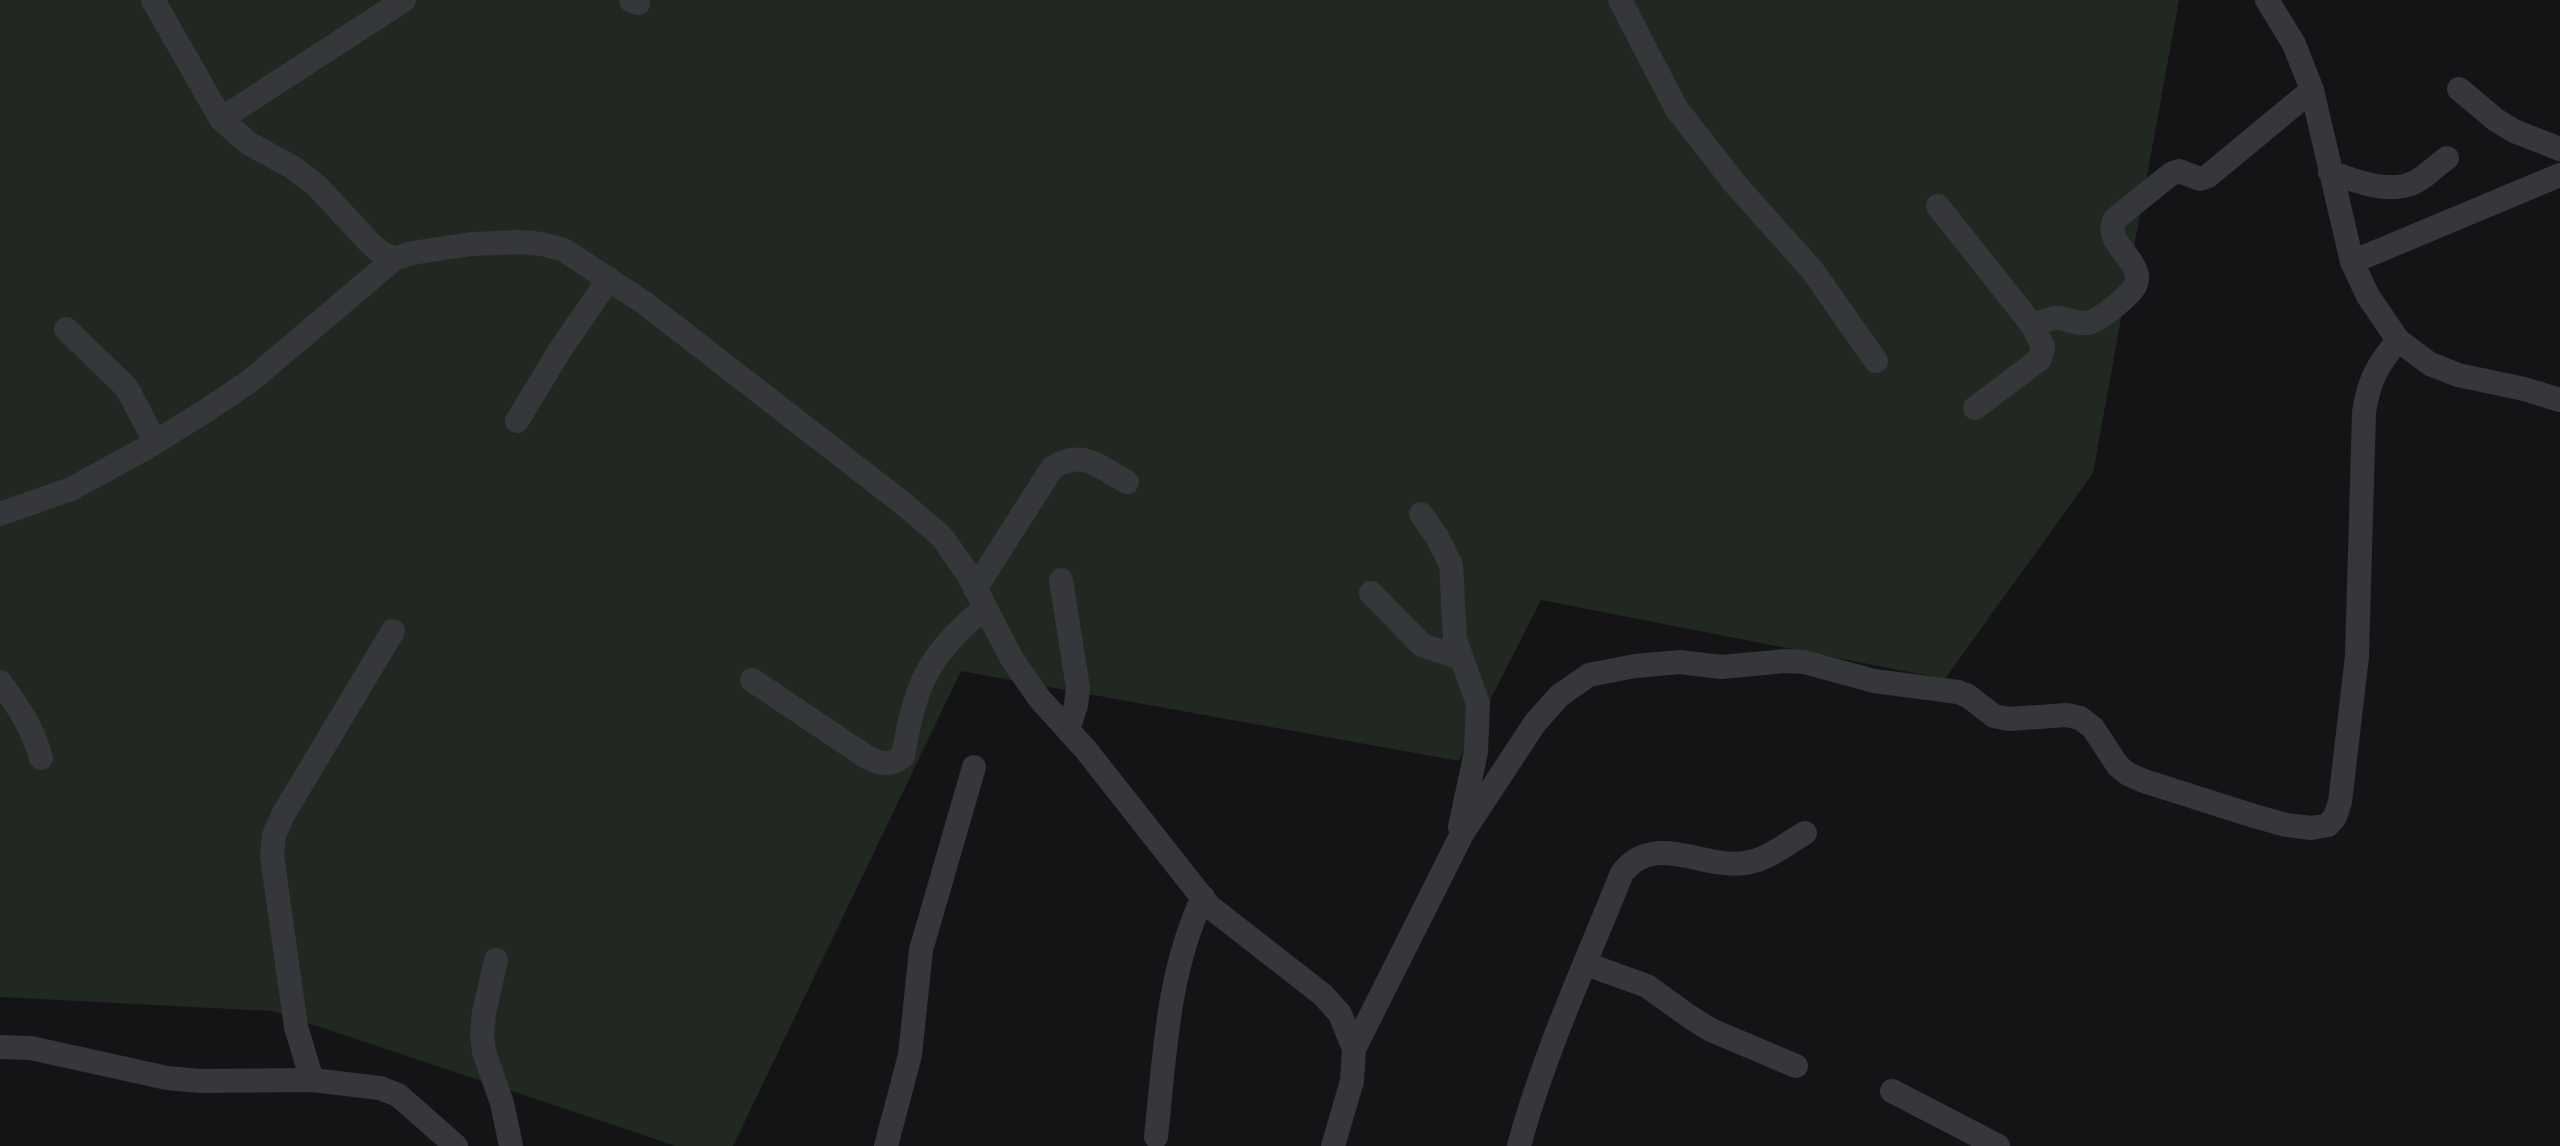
<svg xmlns="http://www.w3.org/2000/svg" width="2560" height="1146" viewBox="0 0 2560 1146" font-family="Karla,sans-serif">
<style>
.green{fill:#212821}
.lines{fill:none;stroke-linecap:round;stroke-linejoin:round}
.minor{stroke:#36373a;stroke-width:24}
</style>
<rect width="100%" height="100%" fill="#141416"/>
<path class="green" d="M0,0h2179l-86,473 -148,206 -404,-79 -82,161 -498,-90 -228,475h-57l-404,-135 -272,-14z"/>
<g class="lines">
<path class="minor" d="M153,0l68,119 27,24 44,24 24,18 53,57 12,11 13,6
M631,0l7,3
M1620,0l56,108 60,77 76,85 64,91
M2267,0l27,44 18,46 40,172 16,34 30,44 32,24 28,11 66,14 36,11
M2459,89l37,31 18,11 46,18
M221,119l183,-119
M2330,172c27,9 60,24 87,9 11,-6 20,-16 30,-23
M1938,206l95,120 10,21 -3,12 -65,49
M2352,262l208,-87
M2033,326c7,-3 15,-7 23,-8 10,-1 20,7 32,5 10,-1 42,-28 47,-37 2,-4 3,-10 1,-14 -5,-19 -32,-32 -21,-53l56,-45 8,-3 21,8 8,-3 104,-86
M66,329l61,59 28,54
M517,421l43,-71 49,-71
M0,514l71,-25 75,-41 61,-38 43,-29 144,-122 18,-6 60,-9 48,-2 22,2 22,6 82,54 259,201 37,32 26,37 44,85 27,39 47,52 123,156 114,89 17,19 14,35 -2,32 -19,65
M1421,514l16,23 14,28 4,74 23,65 -2,48 -16,75
M1061,580l17,108 -2,17 -8,25
M975,589l77,-121c30,-20 47,-1 75,14
M1371,593l51,52 38,13
M752,680l113,76c15,8 24,11 38,0 13,-74 24,-99 81,-148
M0,682c19,26 32,44 41,76
M496,960l-12,53 -2,21 2,18 18,51 9,43
M1586,964l61,22 43,31 21,13 85,36
M0,1047l31,1 136,30 34,3 111,-1 68,8 18,7 58,51
M1354,1049l108,-215 73,-111 24,-27 30,-21 46,-9 45,-4 41,5 64,-6 19,1 70,19 84,11 10,4 26,20 15,3 58,-4 13,3 13,10 25,38 10,8 16,7 110,35 32,9 25,3 17,-3 7,-8 5,-15 17,-146 7,-244c5,-32 13,-46 34,-72
M312,1080l-16,-53 -24,-171 2,-21 10,-22 109,-182
M1892,1091l106,55
M1156,1137c9,-83 11,-163 47,-240
M886,1146l24,-91 11,-105 53,-183
M1519,1146c25,-93 67,-183 103,-273 32,-42 80,-4 122,-10 22,-2 42,-19 61,-30"/>
</g>
</svg>
